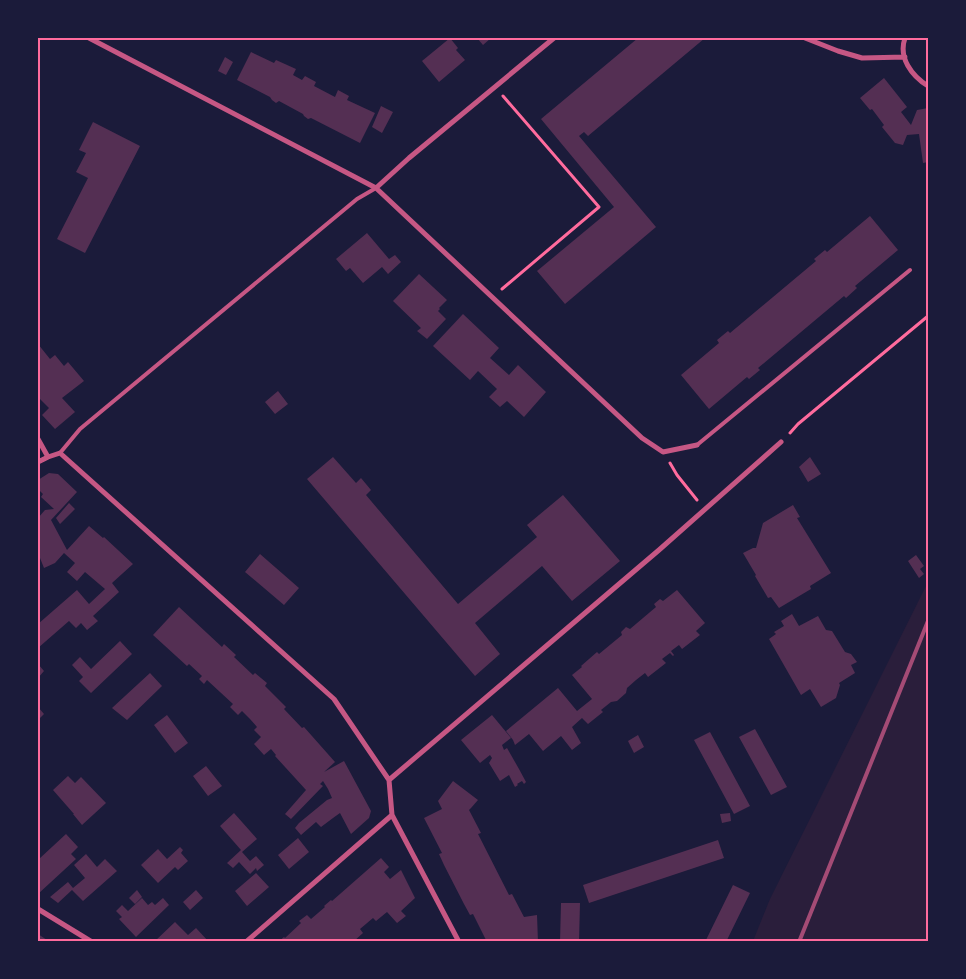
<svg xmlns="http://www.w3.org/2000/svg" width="966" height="979" viewBox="0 0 966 979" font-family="Montserrat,sans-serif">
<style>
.green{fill:#2a1e3b}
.building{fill:#542f53}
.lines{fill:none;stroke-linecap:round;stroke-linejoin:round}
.path{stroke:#ff6b9d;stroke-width:3}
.service{stroke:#c65784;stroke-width:4}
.minor{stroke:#c65784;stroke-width:5}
.rail{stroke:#a44b75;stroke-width:4}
.neatline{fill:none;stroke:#ff6b9d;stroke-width:2}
</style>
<rect width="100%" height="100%" fill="#1b1b3a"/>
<path class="green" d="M928,582v359h-175l17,-42z"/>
<path class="building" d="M450,38l8,10 -2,2 9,10 -26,22 -17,-21z
M477,38h14l-8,7z
M638,38h67l-117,98 -4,-4 -5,4 77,91 -91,77 -28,-33 77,-64 -73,-88z
M251,52l23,11 2,-3 20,9 -3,6 9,5 3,-4 11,6 -2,4 21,11 3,-7 11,6 -2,4 28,13 -15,30 -49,-25 -3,1 -4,-3 -1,-2 -24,-13 -3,2 -4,-3 -2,-3 -33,-17z
M225,57l8,5 -7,13 -8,-4z
M884,78l23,29 -6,5 10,13 6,-15 11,-2v54l-5,1 -4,-29 -12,1 -4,10 -8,-2 -13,-16 2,-2 -12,-16 -2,1 -10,-12z
M381,106l12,6 -11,21 -10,-6z
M93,122l47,24 -55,107 -28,-14 31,-61 -12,-6 10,-19 -7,-3z
M870,216l28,34 -43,36 2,2 -11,10 -2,-2 -86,72 2,2 -11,9 -2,-2 -38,32 -28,-34 38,-32 -2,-3 11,-9 2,2 86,-72 -2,-2 11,-9 2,2z
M367,233l22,26 6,-4 6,7 -13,12 -6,-7 -19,16 -13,-15 -4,3 -10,-12z
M419,274l28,26 -8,8 1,1 -2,2 8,8 -19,20 -10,-8 4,-3 -28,-27z
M463,314l36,34 -9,10 19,17 9,-10 28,27 -22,25 -17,-16 -7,6 -11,-10 8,-8 -19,-18 -8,9 -37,-34z
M38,344l12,15 5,-4 9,11 4,-4 16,19 -22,17 13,14 -20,17 -13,-14 7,-7 -9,-9 -2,3z
M278,391l10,13 -13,10 -10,-12z
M333,457l23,26 5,-5 10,12 -5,5 92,109 79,-67 -10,-12 36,-30 57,66 -48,40 -30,-35 -67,57 25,31 -25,22 -168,-197z
M810,457l11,17 -13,8 -9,-15z
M49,473l9,1 19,18 -26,28 16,30 22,-24 14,12 1,-1 29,27 -21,19 7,9 -26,24 5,5 -11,9 -6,-7 -5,5 -7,-7 -31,27v-24l39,-34 12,14 16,-15 -20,-17 -8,9 -10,-9 8,-9 -11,-10 -9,10 -11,5 -4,-10 -2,1v-41l7,-8 9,-1 -13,-12 2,-3 -5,-5v-9z
M69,503l6,6 -15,15 -4,-6z
M793,505l7,12 -3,1 34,55 -21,13 1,3 -32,19 -8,-11 -3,1 -13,-22 1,-1 -13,-22 10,-5h3l7,-25z
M260,554l39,34 -15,17 -39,-33z
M916,555l8,11 -4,3 4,5 -5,4 -11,-17z
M677,590l28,33 -9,8 4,4 -18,14 -3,-4 -8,6 3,4 -1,1 -3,-3 -8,6 4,4 -18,14 -3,-4 -9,7 -9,8 -1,5 -9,8 -6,1 -10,8 2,2 -15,12 -6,-6 -10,9 9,16 -9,7 -11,-14 -18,15 -14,-17 -14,11 -2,-5 -7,-9 52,-43 19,23 15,-12 -20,-24 10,-8 -1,-1 16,-14 2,2 23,-19 -1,-3 5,-5 4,2 26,-22 -2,-3 6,-5 3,2z
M179,607l43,40 2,-3 12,11 -2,2 19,18 2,-2 12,10 -2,3 21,21 -2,2 18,19 2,-1 31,35 -11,10 20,-11 27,50 -2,7 -18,16 -11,-21 -7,5 -12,9 -5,-5 -15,13 -6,-7 4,-5 28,-23 5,-2 -4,-9 -5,-8 -3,3 3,2 -32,33 -6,-5 21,-24 -31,-34 1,-1 -5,-6 -7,6 -10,-11 7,-7 -7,-7 3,-3 -7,-8 -8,-8 -4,4 -8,-8 3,-3 -26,-24 -3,4 -5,-5 3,-3 -13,-12 -2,2 -34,-31z
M792,614l7,12 19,-10 8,14 6,1 13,21 6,2 6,8 -6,3 4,8 -16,10 1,2 -4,13 -15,9 -11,-18 -9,6 -32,-56 7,-5 -2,-2 10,-6 -3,-5z
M120,641l12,13 -41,39 -12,-12 4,-4 -11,-12 8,-8 11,12z
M38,664l6,7 -6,7z
M150,673l12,13 -35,34 -15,-12z
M38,707l6,7 -6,6z
M167,715l21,28 -13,10 -21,-28z
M492,715l19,23 -9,7 2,5 3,-2 12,21 7,13 -2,2 -2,-3 -5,3 1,1 -3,2 -6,-12 -9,6 -11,-18 3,-5 -2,-3 -10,8 -19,-23z
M755,729l32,58 -16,8 -32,-58z
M710,732l40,74 -16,8 -40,-74z
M638,735l6,12 -10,6 -6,-12z
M206,766l16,20 -14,10 -15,-20z
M68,776l7,7 6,-6 25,26 -24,22 -9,-11h1l-21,-24z
M453,781l25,19 -7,8 -2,2 12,23 -3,1 31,61 3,-1 12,23 13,-2 1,27h-27l-2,-3 -5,3h-17l-14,-28 -3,1 -6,-11 -20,-39 -5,-11 3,-1 -18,-35 18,-9 -4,-8z
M234,813l23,26 -15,13 8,9 6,-5 8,9 -7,6 -1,-3 -6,6 -11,-12 -6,6 -6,-5 14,-13 -21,-24z
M730,813l1,8 -9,2 -2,-9z
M66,834l12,13 -7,7 5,5 -38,35v-32l2,-2 -1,-1z
M298,838l11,14 -20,17 -11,-14z
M718,840l6,18 -135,45 -6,-18z
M180,847l3,3 -2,3 7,8 -10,9 -3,-3 -17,16 -17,-18 17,-16 9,10z
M86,854l11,13 8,-8 12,12 -34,30 -11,-11 -14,13 -8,-6 18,-15 5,6 12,-10 -11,-13z
M381,858l8,9 -5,5 6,7 11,-9 14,28 -14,13 5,5 -9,7 -10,-11 -11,9 -3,-3 -13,11 3,4 -10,9h-2l-3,-3 -3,3h-67l6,-5 1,1 16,-15 -2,-2 8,-6 4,4 14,-12 -1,-1 7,-6 1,1z
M256,873l13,14 -22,19 -12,-15z
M733,885l17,8 -24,49h-21z
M137,890l5,7 -7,7 -6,-6z
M196,890l7,8 -13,12 -7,-8z
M142,898l6,7 4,-3 3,3 8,-7 6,7 -33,32 -17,-18 3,-2 -6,-6 6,-6 6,6z
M561,903h19l-1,39h-19z
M175,922l13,13 8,-7 13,14h-55z
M38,934l12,8h-12z"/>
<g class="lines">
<path class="path" d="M502,289l97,-82 -96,-111
M790,433l8,-9 130,-108
M670,463l7,12 20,25"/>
<path class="service" d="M697,445l213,-175
M60,453l20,-24 277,-230 19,-11"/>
<path class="minor" d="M89,38l287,150 266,250 21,14 34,-7
M805,38l33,13 24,7 43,-1
M905,38c-7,20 7,38 23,48
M376,188l33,-30 145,-120
M38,439l10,18
M38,462l10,-5 12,-4 274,246 55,81 3,35 67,127
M389,780l270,-230 122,-108
M38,909l54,33
M246,942l146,-127"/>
<path class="rail" d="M799,942l129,-321"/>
</g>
<rect width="966" height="979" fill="none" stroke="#1b1b3a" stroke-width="78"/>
<rect x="39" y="39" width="888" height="901" class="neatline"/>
</svg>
